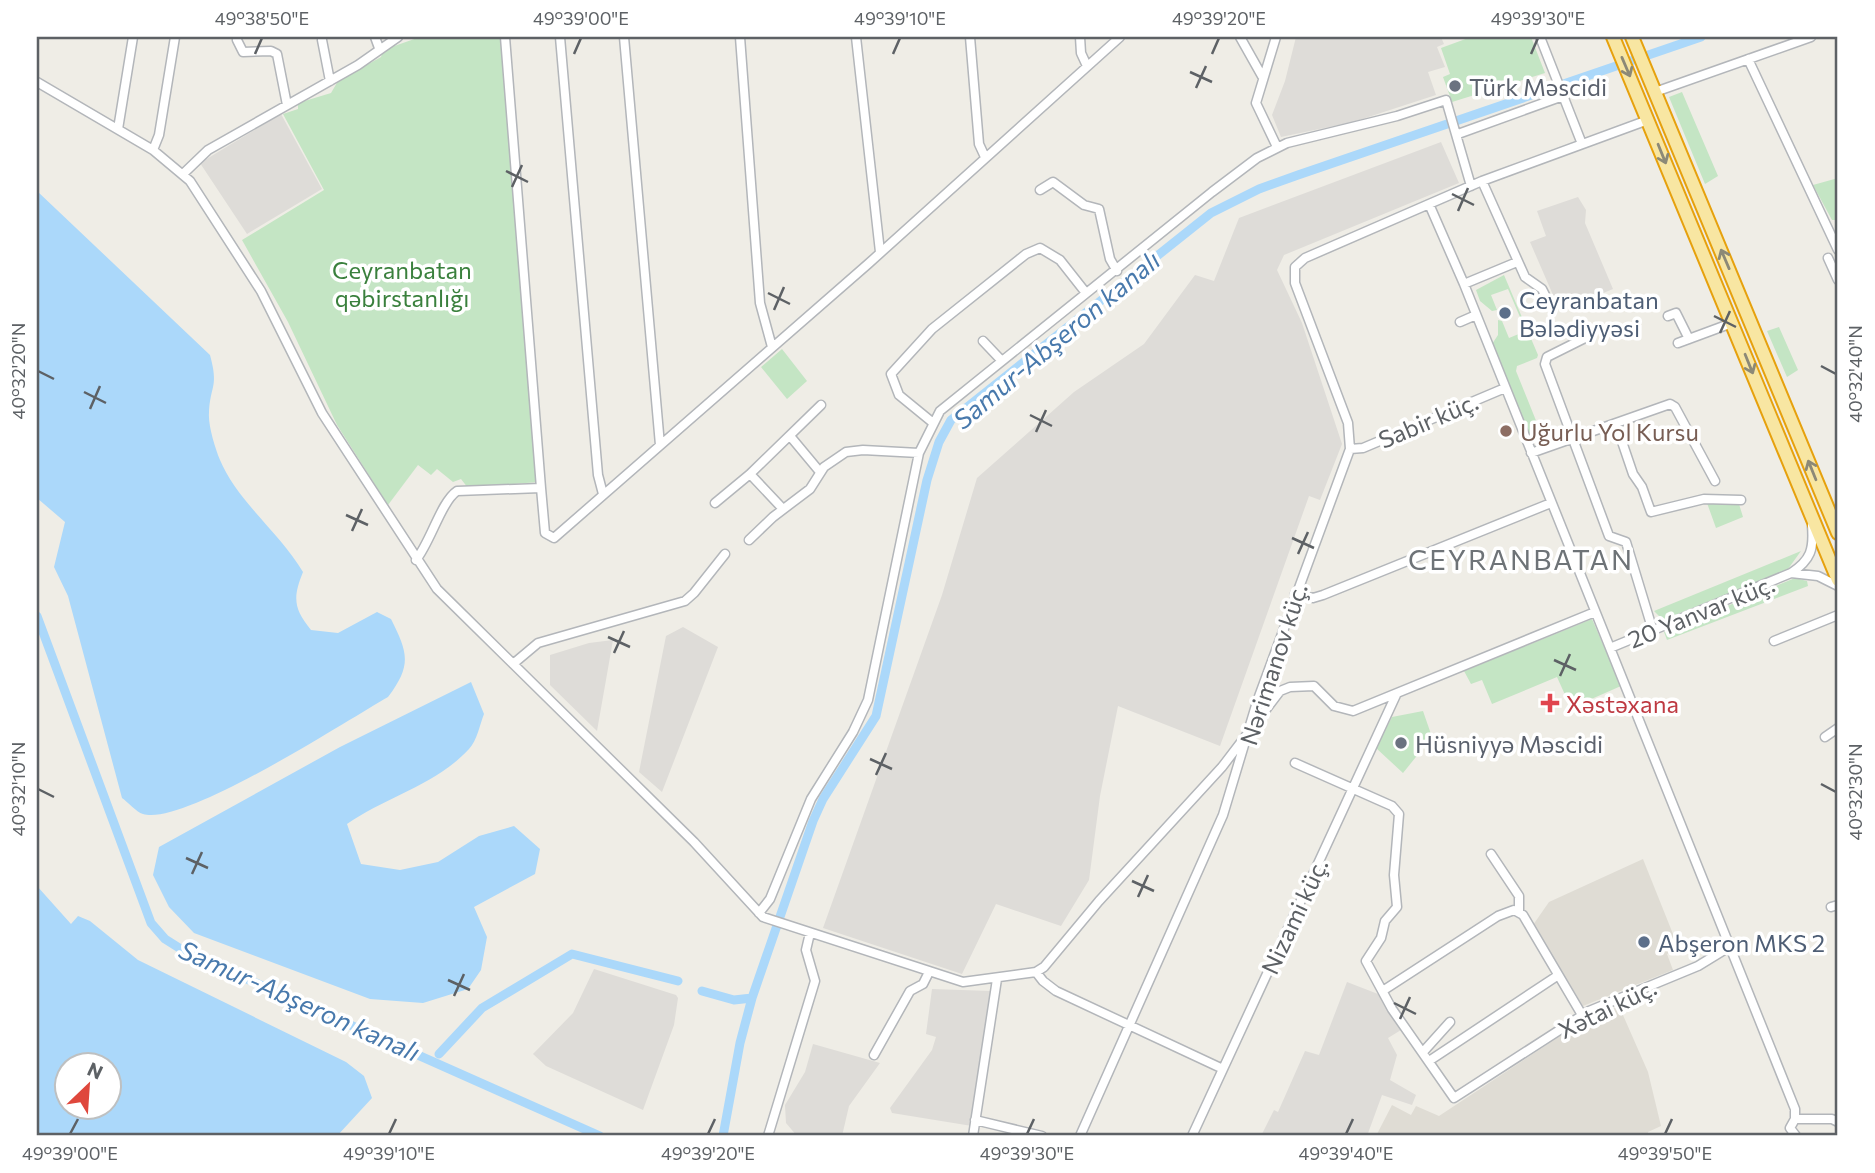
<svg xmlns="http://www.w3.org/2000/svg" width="1875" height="1173" viewBox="0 0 1875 1173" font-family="Commissioner,sans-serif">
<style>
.industrial{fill:#dedcd8}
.education{fill:#dfdcd4}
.green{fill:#c4e5c4}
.water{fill:#abd8fa;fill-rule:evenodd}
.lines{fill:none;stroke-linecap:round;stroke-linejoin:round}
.canal{stroke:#abd8fa;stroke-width:9}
.minor-casing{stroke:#b3b6ba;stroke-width:11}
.trunk-casing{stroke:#e6a10e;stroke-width:16}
.minor{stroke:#fff;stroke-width:8}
.trunk{stroke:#f8e6a2;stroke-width:12}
.oneway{stroke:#8c8977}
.ticks{fill:none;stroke:#5d6165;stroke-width:2.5}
.worship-dot{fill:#6b7280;stroke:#fff;stroke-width:2.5}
.service-dot{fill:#5c6f8a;stroke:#fff;stroke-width:2.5}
.education-dot{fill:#8d6e63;stroke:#fff;stroke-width:2.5}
.health-dot{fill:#e0444e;stroke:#fff;stroke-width:2.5}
.labels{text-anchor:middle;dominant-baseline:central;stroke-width:7;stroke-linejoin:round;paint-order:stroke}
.worship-label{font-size:24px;fill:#5b616d;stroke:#fff;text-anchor:start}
.park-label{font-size:24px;fill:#3a803d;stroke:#fff}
.service-label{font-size:24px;fill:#4e5e75;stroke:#fff;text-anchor:start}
.street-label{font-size:24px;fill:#5d6165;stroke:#fff}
.education-label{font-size:24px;fill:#785e54;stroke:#fff;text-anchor:start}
.health-label{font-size:24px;fill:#be3a42;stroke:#fff;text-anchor:start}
.water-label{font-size:26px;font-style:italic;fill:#4879ac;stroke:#fff}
.quarter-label{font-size:28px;letter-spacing:2px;fill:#6e7377;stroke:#fff}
.neatline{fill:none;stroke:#5d6165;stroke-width:2.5}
.ticks-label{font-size:18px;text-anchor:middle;fill:#5d6165}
</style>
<rect width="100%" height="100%" fill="#efede6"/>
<path class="industrial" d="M1296,37h145l3,7 -7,3 8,20 -17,5 8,23 -83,27 -72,15 -9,-22 13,-34z
M281,114l41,75 -75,45 -47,-71z
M1441,142l18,41 -175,72 -7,15 25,53 40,121 -22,56 -11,-4 -89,250 -102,-40 -18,90 -11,84 -28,46 -65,-22 -34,70 -139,-46 119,-333 35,-117 97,-86 70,-48 51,-69 19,6 25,-63z
M1578,197l8,13 -1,13 28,66 -53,22 -30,-69 16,-6 -9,-25z
M683,627l35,20 -56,145 -23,-20 27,-136z
M613,640l-16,91 -47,-46v-30l39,-12z
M594,969l82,26 2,3 -4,27 -31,85 -97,-44 -13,-12 40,-41z
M1347,982l31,12 23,36 -13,8 9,17 -7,25 26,15 -4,10 -30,-10 -15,41h-106l13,-26 4,2 27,-61 14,4z
M932,989l59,2 -19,135 -80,-13 -2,-5 42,-58 4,-13 -10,-3z
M813,1044l67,19 -31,43 -7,30h-45l-11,-13 -1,-18 20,-33z"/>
<path class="education" d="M1643,859l36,90 -12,5 6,16 -90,36 -50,-81 16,-23z
M1619,1006l29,66 13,54 -13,6v4h-272l16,-31 19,10 5,-9 23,10 133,-88z"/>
<path class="green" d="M420,37h82l36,445 -70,6 -7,-9 -8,3 -16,-13 -6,6 -13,-10 -30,40 -51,-80 -49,-103 -46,-82 82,-50 -41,-76 15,-5v-6l33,-10 7,-12 43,-24 2,-7z
M1471,37h60l14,36 -93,29 -9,-25 7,-3 -9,-26z
M1682,92l36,84 -13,8 -36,-87z
M1838,178v42h-6l-19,-35z
M1504,275l34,80 -1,3 -20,8 -1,5 23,57 -2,15 -10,-8 -35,-91 6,-9v-15l4,1 7,17 17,-7 -18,-42 -17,6 6,15 -5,1 -12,-10 -4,-11z
M1779,327l19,43 -11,7 -20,-46z
M782,349l25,32 -20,18 -26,-32z
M1714,501l25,3 4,13 -27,11 -9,-25z
M1801,551l-13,18 -125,51 -9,-9z
M1795,578l12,3 1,5 -141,54 -3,-8z
M1592,619l29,67 -50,22 -14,-31 -65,27 -10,-24 -11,4 -7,-13z
M1423,711l9,26 -29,36 -27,-25 16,-31z"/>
<path class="water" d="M37,191l173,164c9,33 0,30 -1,58 -1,12 6,35 11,47 17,41 61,74 83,112 -10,25 -10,36 8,58l27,3 39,-21 14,7c17,34 21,46 -3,78 -42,24 -205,130 -245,117 -7,-2 -15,-12 -21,-16l-54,-202 -14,-29 11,-45 -28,-24z
M471,682l13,32c-4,10 -7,27 -15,35 -33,36 -83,48 -122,75l14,40 39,6 38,-8 41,-26 35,-10 26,23 -5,25 -61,33 13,30 -6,33 -13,19 -45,14 -53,-4 -176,-66 -25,-26 -16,-32 6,-28 181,-100z
M37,886l34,38 7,-8 12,5 48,39 208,102 18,14 8,22 -35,38h-300zM66,1064h42v42h-42z"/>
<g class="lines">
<path class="canal" d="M37,616l114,307 14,16 19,12 416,185
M702,991l32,9 18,-2
M439,1054l43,-46 90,-54 106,27
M723,1136l17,-93 12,-45 61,-177 10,-22 53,-83 51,-236 12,-38 12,-22 260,-207 48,-24 39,-14 403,-138"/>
<g class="minor-casing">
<path id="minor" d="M375,37l4,11
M560,37l38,438 5,19
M624,37l36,408
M740,37l20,266 12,44
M856,37l24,215
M970,37l9,107 6,13
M1080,37l1,16 6,13
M1240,37l22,39
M1276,37l-20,66 21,44
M1540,37l42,107
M237,40l6,12 28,-1 6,3 10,51
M322,40l8,41
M1748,59l90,191
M37,82l116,68 37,31 71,110 61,122 115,176 257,253 69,75 200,65 73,-10 8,-5 55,-66 123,-134 58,-76 10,-4 24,-1 20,20 19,5 242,-99
M1655,92l156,-55
M118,129l15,-92
M1458,134l105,-38
M153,150l6,-15 16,-98
M183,174l25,-24 150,-85 40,-28
M1482,181l43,96 17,12 6,12
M1040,190l13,-8 31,23 15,4 11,50 7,12
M1429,204l35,80 331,825v10l-5,9 6,8
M1828,258l10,22
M1464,284l53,-22
M1668,316l8,-3 13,26
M1460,322l16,-7
M1589,336l-42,21 -2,7 64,172 17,6 27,89
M983,341l18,19
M1678,343l54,-20
M932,422l-33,-27 -8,-21 41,-45 94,-75 14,-6 20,12 26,33
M1616,424l17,50 9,13 9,25 53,-13 37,1
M790,436l30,36
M1350,449l13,-1 142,-60
M1531,453l139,-49 5,3 40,74
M750,474l33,35
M541,488l4,45 9,5 314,-274 252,-227
M715,503l35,-29 71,-69
M749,540l24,-23 37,-28 14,-22 22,-15 17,-2 56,3
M416,560c15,-19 25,-58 41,-69l84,-3 -36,-451
M1791,573l27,3 20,10
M1295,594l18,4 10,-3 228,-92
M1774,641l64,-26
M1610,648l181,-75c20,-13 23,-24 21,-47
M513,664l25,-21 147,-42 9,-8 31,-39
M1825,737l13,-9
M1295,763l97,43 7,8 -5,61 3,32 -12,14 -4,17 -15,23 26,48 62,89 135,-87 109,-45 31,-19
M1491,854l28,42v16
M1831,907l7,-2
M759,913l11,-14 41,-100 42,-67 15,-32 51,-247 21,-42 272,-219 45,-34 30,-15 110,-27 49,-16 25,86
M1036,972l7,9 13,10 167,78
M1384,990l114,-74 16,-6 9,5 59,100
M1423,1052l27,-30
M874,1055l36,-64 13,-7 6,-12
M1429,1061l128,-85
M1795,1119h37l6,3
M975,1120l67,16
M768,1136l47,-155 -9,-31 4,-17
M973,1136l24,-157
M1080,1136l143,-321 34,-113 93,-253 -2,-26 -53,-140v-16l10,-9 177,-77 166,-61
M1192,1136l204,-441"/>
</g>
<g class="trunk-casing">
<path id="trunk" d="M1613,37l225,543
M1632,37l206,496"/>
</g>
<use href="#minor" class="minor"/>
<use href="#trunk" class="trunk"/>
</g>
<defs><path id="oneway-shaft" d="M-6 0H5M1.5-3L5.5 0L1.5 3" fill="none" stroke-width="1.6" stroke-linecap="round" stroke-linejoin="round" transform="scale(1.75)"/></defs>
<g class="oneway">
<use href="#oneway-shaft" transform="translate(1626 67) rotate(67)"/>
<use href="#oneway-shaft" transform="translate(1662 154) rotate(68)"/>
<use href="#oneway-shaft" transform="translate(1725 259) rotate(-113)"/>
<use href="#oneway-shaft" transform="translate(1749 364) rotate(68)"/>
<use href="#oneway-shaft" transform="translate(1812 470) rotate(-112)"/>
</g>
<path class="ticks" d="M255,54l7,-16M574,54l7,-16M893,54l7,-16M1212,54l7,-16M1531,54l7,-16M1190,72l22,10M1196,88l10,-22M506,171l22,11M512,187l10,-22M1452,194l22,11M1458,211l10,-23M768,293l22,11M774,310l10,-23M1714,316l22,11M1720,333l10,-22M1821,366l15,8M38,371l16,8M84,392l22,11M90,409l10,-23M1030,415l22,11M1036,432l10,-22M346,515l22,10M352,531l10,-22M1292,538l22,10M1298,554l10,-22M608,637l22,10M614,653l10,-22M1554,660l22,10M1560,676l10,-22M870,759l22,10M876,775l10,-22M1821,784l15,8M38,789l16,8M186,858l22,10M192,874l10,-22M1132,881l22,10M1138,897l10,-22M448,980l22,10M454,996l10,-22M1394,1003l22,11M1400,1019l10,-22M70,1134l8,-15M389,1134l7,-15M708,1134l7,-15M1027,1134l7,-15M1346,1134l7,-15M1665,1134l7,-15"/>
<g class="worship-dot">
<circle cx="1455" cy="86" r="7"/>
<circle cx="1401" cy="743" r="7"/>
</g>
<g class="service-dot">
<circle cx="1505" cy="313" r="7"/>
<circle cx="1644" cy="942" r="7"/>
</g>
<circle class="education-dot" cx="1506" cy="431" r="7"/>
<path class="health-dot" d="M1546.5 692.5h7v7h7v7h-7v7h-7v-7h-7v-7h7z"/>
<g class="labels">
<g class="worship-label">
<text x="1469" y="86">Türk Məscidi</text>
<text x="1415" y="743">Hüsniyyə Məscidi</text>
</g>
<g class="park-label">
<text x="402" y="269">Ceyranbatan<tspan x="402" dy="28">qəbirstanlığı</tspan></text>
</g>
<g class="service-label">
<text x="1519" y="299">Ceyranbatan<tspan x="1519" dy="28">Bələdiyyəsi</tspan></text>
<text x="1658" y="942">Abşeron MKS 2</text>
</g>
<g class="street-label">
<text transform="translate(1428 420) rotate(-23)">Sabir küç.</text>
<text transform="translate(1701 611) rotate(-22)">20 Yanvar küç.</text>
<text transform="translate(1273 664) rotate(-72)">Nərimanov küç.</text>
<text transform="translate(1294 916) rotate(-65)">Nizami küç.</text>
<text transform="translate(1607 1008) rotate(-26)">Xətai küç.</text>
</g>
<g class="education-label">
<text x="1520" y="431">Uğurlu Yol Kursu</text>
</g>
<g class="health-label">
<text x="1566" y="703">Xəstəxana</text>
</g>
<g class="water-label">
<text transform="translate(1056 339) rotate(-40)">Samur-Abşeron kanalı</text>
<text transform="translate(300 1000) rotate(24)">Samur-Abşeron kanalı</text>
</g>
<g class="quarter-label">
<text x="1521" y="559">CEYRANBATAN</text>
</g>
</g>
<rect width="1875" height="1173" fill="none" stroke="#ffffff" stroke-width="77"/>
<g transform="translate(88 1086) rotate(25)"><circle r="33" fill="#ffffff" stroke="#bec0c1" stroke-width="2"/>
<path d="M0-5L12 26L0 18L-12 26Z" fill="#df473c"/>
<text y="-10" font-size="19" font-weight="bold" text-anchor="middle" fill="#5d6165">N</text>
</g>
<rect x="38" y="38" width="1798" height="1096" class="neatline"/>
<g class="ticks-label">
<text x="262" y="25">49°38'50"E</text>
<text x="581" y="25">49°39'00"E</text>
<text x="900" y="25">49°39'10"E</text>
<text x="1219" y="25">49°39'20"E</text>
<text x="1538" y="25">49°39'30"E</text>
<text transform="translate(19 371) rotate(-90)" y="6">40°32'20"N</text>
<text transform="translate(1856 374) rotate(-90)" y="6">40°32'40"N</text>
<text transform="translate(19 789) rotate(-90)" y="6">40°32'10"N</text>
<text transform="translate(1856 792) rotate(-90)" y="6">40°32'30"N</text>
<text x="70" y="1160">49°39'00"E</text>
<text x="389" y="1160">49°39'10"E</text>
<text x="708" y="1160">49°39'20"E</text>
<text x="1027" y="1160">49°39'30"E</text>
<text x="1346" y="1160">49°39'40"E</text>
<text x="1665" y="1160">49°39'50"E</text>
</g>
</svg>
